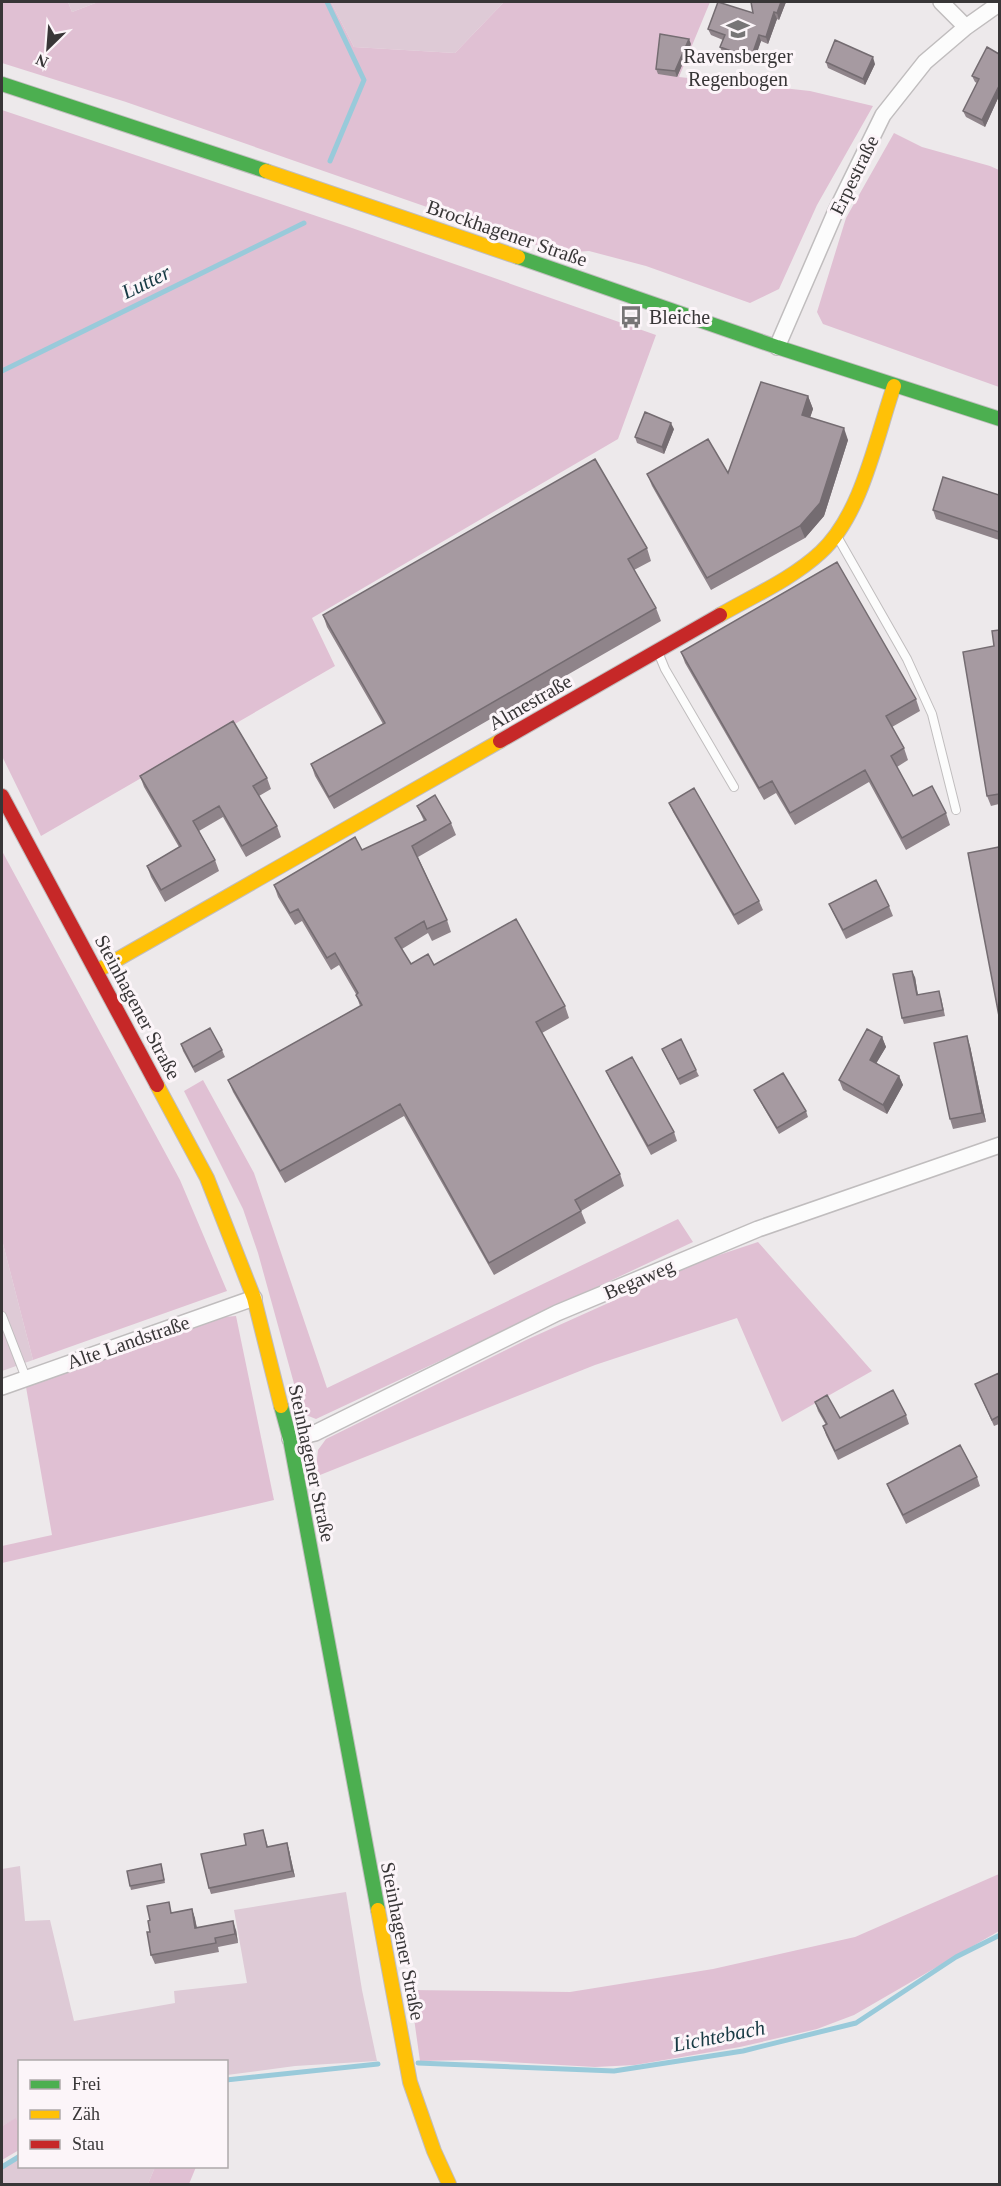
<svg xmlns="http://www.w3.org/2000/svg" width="1001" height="2186" viewBox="0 0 1001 2186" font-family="'Times New Roman',serif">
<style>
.green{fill:#decad6}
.forest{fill:#e0c0d3}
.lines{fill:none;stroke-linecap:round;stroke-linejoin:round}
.stream{stroke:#99cada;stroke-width:5}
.lane-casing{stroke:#c0bdbe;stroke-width:10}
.street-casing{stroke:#c0bdbe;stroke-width:18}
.fast-casing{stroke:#c0bdbe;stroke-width:16}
.slow-casing{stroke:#c0bdbe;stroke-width:16}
.jam-casing{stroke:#c0bdbe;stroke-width:16}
.lane{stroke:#fcfcfc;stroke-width:8}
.street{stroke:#fcfcfc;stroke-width:15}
.fast{stroke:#4caf50;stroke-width:14}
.slow{stroke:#ffc107;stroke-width:14}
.jam{stroke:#c62828;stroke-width:14}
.wall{fill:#8f848a}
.shaded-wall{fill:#746c71}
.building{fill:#a69aa1;stroke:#746c71;stroke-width:1.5}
.labels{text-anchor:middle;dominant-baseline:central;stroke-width:6;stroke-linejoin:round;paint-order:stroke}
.poi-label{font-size:20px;fill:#383637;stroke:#fcf5f9}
.street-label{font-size:20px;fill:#383637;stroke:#fcf5f9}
.water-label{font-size:21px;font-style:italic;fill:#183a44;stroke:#fcf5f9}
</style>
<rect width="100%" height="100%" fill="#ede9eb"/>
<path class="green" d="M68,2h30l-26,10z
M331,2h173l-49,51 -101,-6z
M2,1240l31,120 -31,11z
M20,1866l5,55 25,-1 24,101 101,-18 -1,-12 73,-8 -13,-73 112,-18 16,98 15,71 -82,5 -68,9 -1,-13h-206l-1,62 -3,-5 -14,7v-257z
M19,2159l1,7 135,1 -7,17h-146v-15z"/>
<path class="forest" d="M2,2h66l4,10 26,-10h233l23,45 101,6 49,-51h206l-31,75 131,14 63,15 -56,99 -38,84 -29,14 -104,-37 -57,-15 -30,2 -433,-151 -124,-39z
M2,110l350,118 304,107 -38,104 -306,179 23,48 -294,170 -39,-80z
M894,133l28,14 68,19 9,4v217l-176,-63 -6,-12 29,-94z
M2,851l178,329 47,111 -194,69 -31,-120z
M203,1080l51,93 73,215 351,-169 15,23 -377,177 -10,-4 -5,-6 -43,-156 -15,-44 -59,-118z
M758,1242l114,129 -90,51 -45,-104 -142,47 -280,112 3,-27 8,-11 200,-99 178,-80z
M236,1316l38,184 -272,63v-17l50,-11 -26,-148 187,-69z
M999,1874v57l-145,84 -37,14 -77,18 -105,18 -40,2 -122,-7 -53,1 -10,-71 160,2 143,-23 142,-32z
M16,2118l3,6v26l-17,10v-34z
M155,2167v-1l41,1 -7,17h-41z"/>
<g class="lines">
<path class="stream" d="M327,2l37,78 -34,81
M2,371l302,-148
M418,2063l196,8 129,-20 113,-28 100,-66 44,-22
M226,2080l152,-16
M2,2167l18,-11"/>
<g class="lane-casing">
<path id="lane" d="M838,538l69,121 25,55 24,96
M658,652l7,17 69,118
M2,1316l24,62"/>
</g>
<g class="street-casing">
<path id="street" d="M941,2l25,25
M777,347l58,-134 48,-98 42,-53 41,-35 34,-24
M2,1387l252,-89
M290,1439l25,-6 242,-120 201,-84 242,-84"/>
</g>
<g class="fast-casing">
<path id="fast" d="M2,84l264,87
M518,257l259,90 223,72
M281,1406l9,33 88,471"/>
</g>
<g class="slow-casing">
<path id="slow" d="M266,171l252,86
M720,615c33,-19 72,-36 101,-63 41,-38 55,-114 73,-166
M97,971l403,-230
M157,1085l50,93 47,120 27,108
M378,1910l32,172 24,69 15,33"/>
</g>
<g class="jam-casing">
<path id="jam" d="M500,741l220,-126
M2,796l155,289"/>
</g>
<use href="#lane" class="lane"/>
<use href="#street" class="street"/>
<use href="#fast" class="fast"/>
<use href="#slow" class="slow"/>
<use href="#jam" class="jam"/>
</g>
<path class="wall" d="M786,2l-7,18 -2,-1 -9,25 -7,-3 -8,23 -30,-10 -3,-7 3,-7 -12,-5 -3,-6z
M691,44l-14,33 -19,-3 -2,-5z
M999,54v42l-14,31 -19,-10 -3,-6 14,-28 -2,-1 -3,-6z
M826,62l49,2 -10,21 -37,-17z
M808,396l5,13 -3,8 38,23 -24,76 -19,22 -94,52 -59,-104 -5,-12 81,-1z
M674,429l-10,25 -27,-11 -2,-6z
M999,495v45l-63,-21 -3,-9z
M647,548l4,13 -17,9 22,38 5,13 -327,188 -19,-33 -4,-12 72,-40 -56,-97 -4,-12z
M999,630v174l-8,2 -4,-10 7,-150z
M681,652l235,47 4,12 -28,16 12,21 4,12 -11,7 16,29 33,17 4,12 -44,25 -37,-68 -74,43 -19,-32 -12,7 -79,-137z
M140,776l127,2 4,11 -12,7 18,30 4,11 -35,20 -23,-40 -24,14 16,29 4,11 -54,31 -14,-25 -4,-11 32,-19 -35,-60z
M669,803l90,98 4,9 -25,15 -65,-113z
M417,806l34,17 5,12 -38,22 29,63 4,12 -19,9 -4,-8 -26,16 9,15 23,1 131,41 4,12 -27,15 78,141 4,12 -43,25 5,12 -92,52 -90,-159 -119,67 -52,-91 -5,-12 132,-74 -4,-12 -17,-29 -8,5 -29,-49 -7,4 -17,-28 -4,-12 88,-35 62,-29z
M829,904l60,2 4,10 -47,23 -13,-26z
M915,977l3,18 23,2 4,19 -41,8 -2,-6z
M882,1037l4,10 -10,16 23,13 4,9 -16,29 -44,-24 -4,-10z
M181,1044l41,6 3,7 -30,16 -12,-22z
M970,1046l16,76 -33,7 -3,-10z
M662,1049l34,21 3,6 -19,9z
M606,1071l68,61 3,9 -26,14 -41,-75z
M754,1090l52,21 2,6 -29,17 -22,-38z
M999,1373v51l-5,2 -19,-42z
M815,1402l25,16 66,-3 3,9 -71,36 -12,-25 -3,-9 3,-1 -8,-14z
M977,1477l3,9 -74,38 -16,-32 -3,-8z
M263,1830l5,17 19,-4 2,7 6,27 -84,17 -2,-6 37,-43z
M162,1867l3,16 -34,7 -1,-4z
M192,1909l5,18 39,3 2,13 -20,4 1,5 -64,12 -4,-9 -1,-23 22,-19z"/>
<path class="shaded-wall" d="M781,2h5l-7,18 -2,-7z
M774,12l3,7 -9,25 -2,-7z
M759,35l2,6 -8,23 -2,-6z
M689,39l2,5 -14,33 -2,-6z
M873,57l2,7 -10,21 -2,-6z
M998,88l1,8 -14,31 -3,-7z
M808,396l5,13 -6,18 -5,-12z
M671,423l3,6 -10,25 -2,-7z
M844,428l4,12 -24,76 -19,22 -5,-12z
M912,971l3,6 4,25 -2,-7z
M967,1036l3,10 16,76 -4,-9z
M882,1037l4,10 -13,22 -3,-9z
M899,1076l4,9 -16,29 -4,-9z
M287,1843l2,7 6,27 -3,-6z
M192,1909l3,9 3,19 -3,-9z
M233,1921l3,9 2,13 -3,-9z"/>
<path class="building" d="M718,2l35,11 -2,-11h30l-4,11 -3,-1 -8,25 -7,-2 -8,23 -31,-11 5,-12 -17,-6z
M660,34l29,5 -14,32 -19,-2z
M835,40l38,17 -10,22 -37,-17z
M987,47l12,7v35l-1,-1 -16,32 -19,-9 16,-32 -7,-3z
M761,382l47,14 -6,19 42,13 -24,75 -20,23 -93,52 -60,-104 61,-35 20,34z
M645,412l26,11 -9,24 -27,-10z
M595,459l52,89 -19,11 28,49 -327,189 -18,-33 74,-41 -62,-108z
M943,477l56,18v37l-66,-22z
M837,562l79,137 -30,17 18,32 -13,8 22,40 19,-10 14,27 -44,25 -37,-68 -75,43 -18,-32 -13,7 -78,-136z
M999,630v164l-12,2 -24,-144 31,-6 -2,-15z
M233,721l34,57 -14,8 24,40 -35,20 -23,-40 -26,15 22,39 -54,30 -14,-24 34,-20 -41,-70z
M694,788l65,113 -25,14 -65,-112z
M435,795l16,28 -39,23 35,74 -20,9 -3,-8 -29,17 16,26 17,-10 6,11 82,-46 49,87 -29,16 84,152 -45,26 6,11 -92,52 -89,-159 -120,67 -52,-91 134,-75 -6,-10 2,-2 -23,-40 -8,5 -29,-49 -8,4 -16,-28 81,-48 7,13 64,-30 -9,-14z
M999,847v169l-31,-163z
M876,880l13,26 -46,24 -14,-26z
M912,971l5,24 22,-4 4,19 -41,8 -9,-44z
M210,1028l12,22 -29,17 -12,-23z
M867,1029l15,8 -12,23 29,16 -16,29 -44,-25z
M967,1036l15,77 -32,6 -16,-76z
M681,1039l15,31 -18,9 -16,-30z
M632,1057l42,75 -26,14 -42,-75z
M783,1073l23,38 -29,17 -23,-38z
M999,1373v43l-7,4 -17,-36z
M893,1390l13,25 -71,36 -12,-25 4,-2 -12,-22 12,-7 13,23z
M960,1445l17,32 -74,38 -16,-31z
M263,1830l4,17 20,-4 5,28 -83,17 -8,-34 45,-9 -2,-11z
M161,1864l3,16 -34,6 -3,-15z
M169,1902l2,11 21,-4 3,19 38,-7 2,13 -20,4 1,5 -65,12 -4,-23h3l-2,-11 2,-1 -3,-14z"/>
<defs>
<g id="school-bare" transform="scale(1.8)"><path d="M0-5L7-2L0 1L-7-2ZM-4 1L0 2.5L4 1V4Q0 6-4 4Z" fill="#777576" stroke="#fcf5f9" stroke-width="2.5" paint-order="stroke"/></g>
<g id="bus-bare" transform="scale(1.8)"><path d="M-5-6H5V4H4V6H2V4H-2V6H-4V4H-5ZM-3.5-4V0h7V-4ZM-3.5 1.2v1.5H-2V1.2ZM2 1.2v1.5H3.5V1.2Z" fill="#777576" stroke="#fcf5f9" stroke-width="2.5" paint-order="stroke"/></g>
</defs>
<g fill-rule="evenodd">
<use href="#school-bare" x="738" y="29"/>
<use href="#bus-bare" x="631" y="317"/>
</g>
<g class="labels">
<g class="poi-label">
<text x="738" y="56">Ravensberger<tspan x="738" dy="23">Regenbogen</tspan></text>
<text x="649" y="317" text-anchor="start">Bleiche</text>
</g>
<g class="street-label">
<text transform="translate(854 175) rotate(-64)">Erpestraße</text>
<text transform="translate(507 233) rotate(19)">Brockhagener Straße</text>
<text transform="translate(530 702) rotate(-30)">Almestraße</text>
<text transform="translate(138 1007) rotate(62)">Steinhagener Straße</text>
<text transform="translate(639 1279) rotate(-23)">Begaweg</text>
<text transform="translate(128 1342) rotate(-19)">Alte Landstraße</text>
<text transform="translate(312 1463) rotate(78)">Steinhagener Straße</text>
<text transform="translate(403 1941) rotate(79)">Steinhagener Straße</text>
</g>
<g class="water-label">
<text transform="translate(146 282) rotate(-26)">Lutter</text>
<text transform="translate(719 2036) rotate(-11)">Lichtebach</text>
</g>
</g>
<rect width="1001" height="2186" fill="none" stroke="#383637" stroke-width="6"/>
<rect x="18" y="2060" width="210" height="108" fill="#fcf5f9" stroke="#aea9ab" stroke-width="1.5"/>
<rect x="30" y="2080" width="30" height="9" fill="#4caf50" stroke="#aea9ab" stroke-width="1.5"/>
<text x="72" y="2090" font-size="18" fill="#383637">Frei</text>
<rect x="30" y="2110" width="30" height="9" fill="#ffc107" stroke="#aea9ab" stroke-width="1.5"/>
<text x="72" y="2120" font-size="18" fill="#383637">Zäh</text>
<rect x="30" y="2140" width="30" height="9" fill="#c62828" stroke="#aea9ab" stroke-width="1.5"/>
<text x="72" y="2150" font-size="18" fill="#383637">Stau</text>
<g transform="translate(48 48) rotate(205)" stroke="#fcf5f9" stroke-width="4.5" paint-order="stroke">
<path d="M0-4.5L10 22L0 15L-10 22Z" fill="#383637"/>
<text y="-9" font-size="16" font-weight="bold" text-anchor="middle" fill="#383637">N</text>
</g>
</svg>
